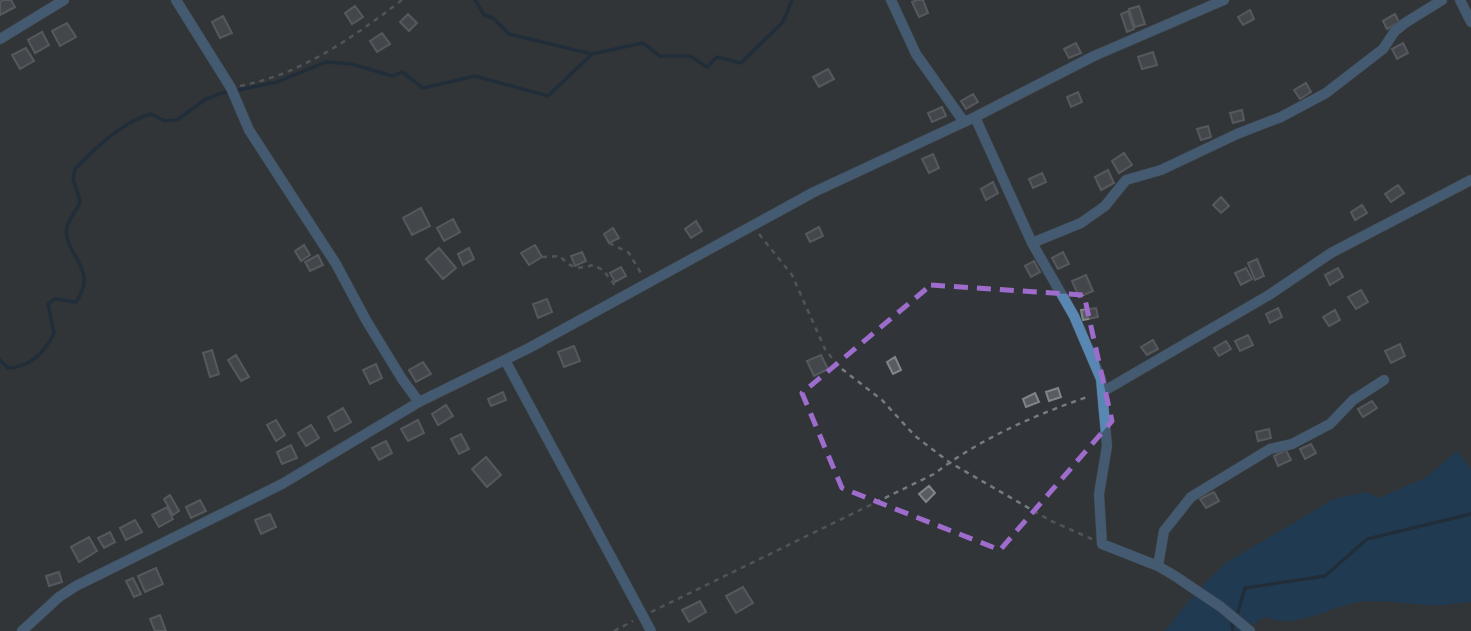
<svg xmlns="http://www.w3.org/2000/svg" width="1471" height="631" viewBox="0 0 1471 631" font-family="'Work Sans',sans-serif">
<style>
.green{fill:#0c4470}
.lines{fill:none;stroke-linecap:round;stroke-linejoin:round}
.stream{stroke:#0e263d;stroke-width:3.5}
.building{fill:#595d62;stroke:#80858a;stroke-width:2}
.minor-casing{stroke:#4d5155;stroke-width:11}
.path{stroke:#777a7e;stroke-width:2.5;stroke-dasharray:5 5;stroke-linecap:butt}
.minor{stroke:#5987b4;stroke-width:10}
.marked{fill:none;stroke:#9e6ccc;stroke-width:5;stroke-dasharray:14 9;stroke-linejoin:round}
</style>
<rect width="100%" height="100%" fill="#313539"/>
<path class="green" d="M1457,451l14,18v133c-14,1 -29,4 -43,3 -24,-1 -51,-7 -75,-2 -30,7 -57,26 -88,14l-24,14h-76l32,-40 30,-29 107,-63 31,-7 14,6 48,-21z"/>
<g class="lines">
<path class="stream" d="M475,0l9,15 9,3 16,16 83,20
M0,360l8,8c22,-1 37,-16 46,-35l-6,-29 7,-5 21,3c24,-34 -14,-48 -9,-75 2,-9 11,-17 13,-26l-7,-22 2,-10c19,-20 48,-48 76,-55l14,7 12,-1 29,-21 13,-5 58,-12 49,-20 26,2 40,12 10,-4 21,16 52,-12 73,20 44,-42 51,-11 17,13h30l17,11 10,-10 24,6 42,-41 9,-22
M1238,612l7,-24 80,-12 42,-37 104,-25
M1232,624l1,7"/>
</g>
<path class="building" d="M3,0h8l4,7 -15,8v-13z
M917,0h6l5,13 -9,4 -7,-15z
M355,6l8,11 -11,7 -7,-11z
M1139,6l6,18 -10,3 -6,-18z
M1250,10l4,9 -11,6 -5,-8z
M1128,11l6,18 -7,3 -6,-18z
M408,14l9,9 -8,8 -9,-9z
M1395,14l4,8 -12,7 -4,-8z
M223,16l9,17 -12,5 -8,-16z
M67,23l9,14 -16,9 -8,-15z
M42,32l7,13 -14,8 -7,-13z
M382,33l8,11 -13,8 -7,-11z
M1076,43l5,10 -12,5 -5,-9z
M1403,43l5,10 -11,6 -5,-10z
M26,48l8,13 -14,8 -8,-14z
M1153,52l4,13 -15,4 -4,-12z
M828,69l6,10 -15,8 -6,-10z
M1306,83l5,9 -11,7 -6,-9z
M1078,92l4,10 -11,5 -4,-10z
M973,94l5,8 -12,7 -5,-8z
M942,107l4,9 -14,6 -4,-9z
M1242,110l2,10 -11,3 -3,-10z
M1208,126l3,11 -10,3 -4,-11z
M1124,153l8,12 -13,8 -7,-12z
M933,154l6,14 -10,5 -7,-14z
M1108,170l6,13 -13,7 -6,-13z
M1042,173l4,9 -13,6 -4,-9z
M993,182l5,11 -12,7 -5,-11z
M1398,185l6,8 -13,9 -6,-8z
M1221,197l8,9 -8,7 -8,-8z
M1362,205l5,8 -12,7 -4,-8z
M421,208l9,18 -18,9 -9,-17z
M453,219l7,13 -16,9 -7,-13z
M696,221l6,10 -11,7 -6,-9z
M819,227l4,9 -13,6 -4,-8z
M613,228l6,10 -10,5 -5,-9z
M304,245l6,10 -9,6 -6,-10z
M535,245l7,12 -13,8 -8,-12z
M439,248l17,20 -13,11 -17,-20z
M469,248l5,11 -11,6 -5,-11z
M582,252l4,9 -11,5 -4,-10z
M1063,252l6,12 -11,5 -6,-11z
M318,255l5,10 -13,6 -5,-9z
M1257,259l7,17 -9,4 -7,-17z
M1034,261l6,11 -9,5 -6,-11z
M621,267l5,9 -11,6 -5,-9z
M1246,268l6,11 -11,6 -6,-12z
M1338,268l5,9 -13,8 -5,-10z
M1086,275l7,16 -14,6 -7,-16z
M1361,290l7,12 -12,7 -8,-12z
M547,299l5,13 -14,6 -5,-14z
M1096,308l2,9 -15,3 -2,-10z
M1278,308l4,9 -12,6 -4,-9z
M1335,310l5,10 -11,6 -6,-9z
M1248,335l5,10 -13,6 -5,-10z
M1153,340l5,9 -11,6 -6,-8z
M1226,341l5,8 -12,7 -5,-8z
M1400,344l5,12 -14,7 -6,-12z
M574,346l6,15 -16,6 -6,-15z
M212,350l7,24 -9,3 -7,-24z
M236,355l13,22 -8,4 -13,-21z
M821,355l7,14 -14,7 -7,-15z
M895,357l6,13 -8,4 -6,-12z
M423,362l8,12 -15,8 -7,-12z
M376,364l6,14 -12,6 -7,-14z
M1058,388l3,9 -12,4 -3,-9z
M503,392l3,8 -15,6 -3,-7z
M1035,393l4,9 -13,5 -3,-8z
M1372,401l5,7 -14,9 -5,-8z
M446,405l7,11 -15,9 -6,-11z
M343,408l8,14 -16,9 -7,-14z
M276,420l9,15 -9,6 -9,-16z
M418,420l6,13 -16,8 -7,-12z
M311,425l8,13 -13,8 -8,-13z
M1269,429l2,9 -13,3 -2,-9z
M461,434l8,15 -10,5 -8,-15z
M386,441l6,12 -13,7 -7,-12z
M1311,444l5,9 -11,6 -5,-10z
M291,445l6,13 -15,6 -5,-12z
M1286,450l5,10 -13,6 -4,-10z
M486,457l15,18 -14,12 -15,-18z
M929,486l6,7 -9,9 -7,-8z
M1214,492l5,9 -13,7 -6,-9z
M170,495l9,16 -6,4 -9,-16z
M200,500l6,11 -15,7 -5,-11z
M167,507l6,12 -14,8 -7,-12z
M270,514l6,13 -15,7 -6,-14z
M135,520l7,12 -16,8 -6,-12z
M110,532l5,10 -11,6 -6,-10z
M89,537l8,14 -18,11 -8,-15z
M156,568l7,16 -18,8 -7,-16z
M59,572l3,10 -13,4 -3,-10z
M133,578l8,16 -7,3 -8,-16z
M743,587l10,16 -17,10 -10,-17z
M700,601l6,11 -17,10 -7,-12z
M160,615l6,16h-11l-5,-12z"/>
<g class="lines">
<g class="minor-casing">
<path id="minor" d="M176,0l55,88 18,42 87,134 30,56 36,59 17,23
M891,0l25,54 48,68
M1460,0l11,22
M0,39l64,-39
M975,117l57,126 42,73 27,63 6,67 -8,48 3,50 56,22 17,10 46,31 29,24
M1032,243l49,-20 24,-17 21,-26 35,-10 76,-36 44,-17 45,-24 57,-44 12,-18 10,-8 37,-23
M505,360l146,271
M1104,391l165,-96 62,-42 140,-73
M1158,566l6,-35 27,-34 79,-48 22,-5 38,-20 23,-24 31,-20
M22,631l37,-34 17,-11 206,-102 137,-82 110,-54 285,-156 161,-75 119,-61 130,-56"/>
</g>
<path class="path" d="M240,86c62,-12 112,-48 162,-86
M759,234l33,41 33,74 13,17 44,34 33,36 34,26 102,59 41,18
M609,243l20,10 13,22
M542,257l18,-1c11,12 17,14 33,9l10,5 14,18
M651,612l283,-138c47,-36 101,-59 156,-78
M614,631l19,-10"/>
<use href="#minor" class="minor"/>
</g>
<path d="M0 0H1471V631H0ZM931,285l153,10 28,126 -112,129 -158,-62 -40,-95z" fill="#313539" fill-opacity=".55" fill-rule="evenodd"/>
<path class="marked" d="M931,285l153,10 28,126 -112,129 -158,-62 -40,-95z"/>
</svg>
